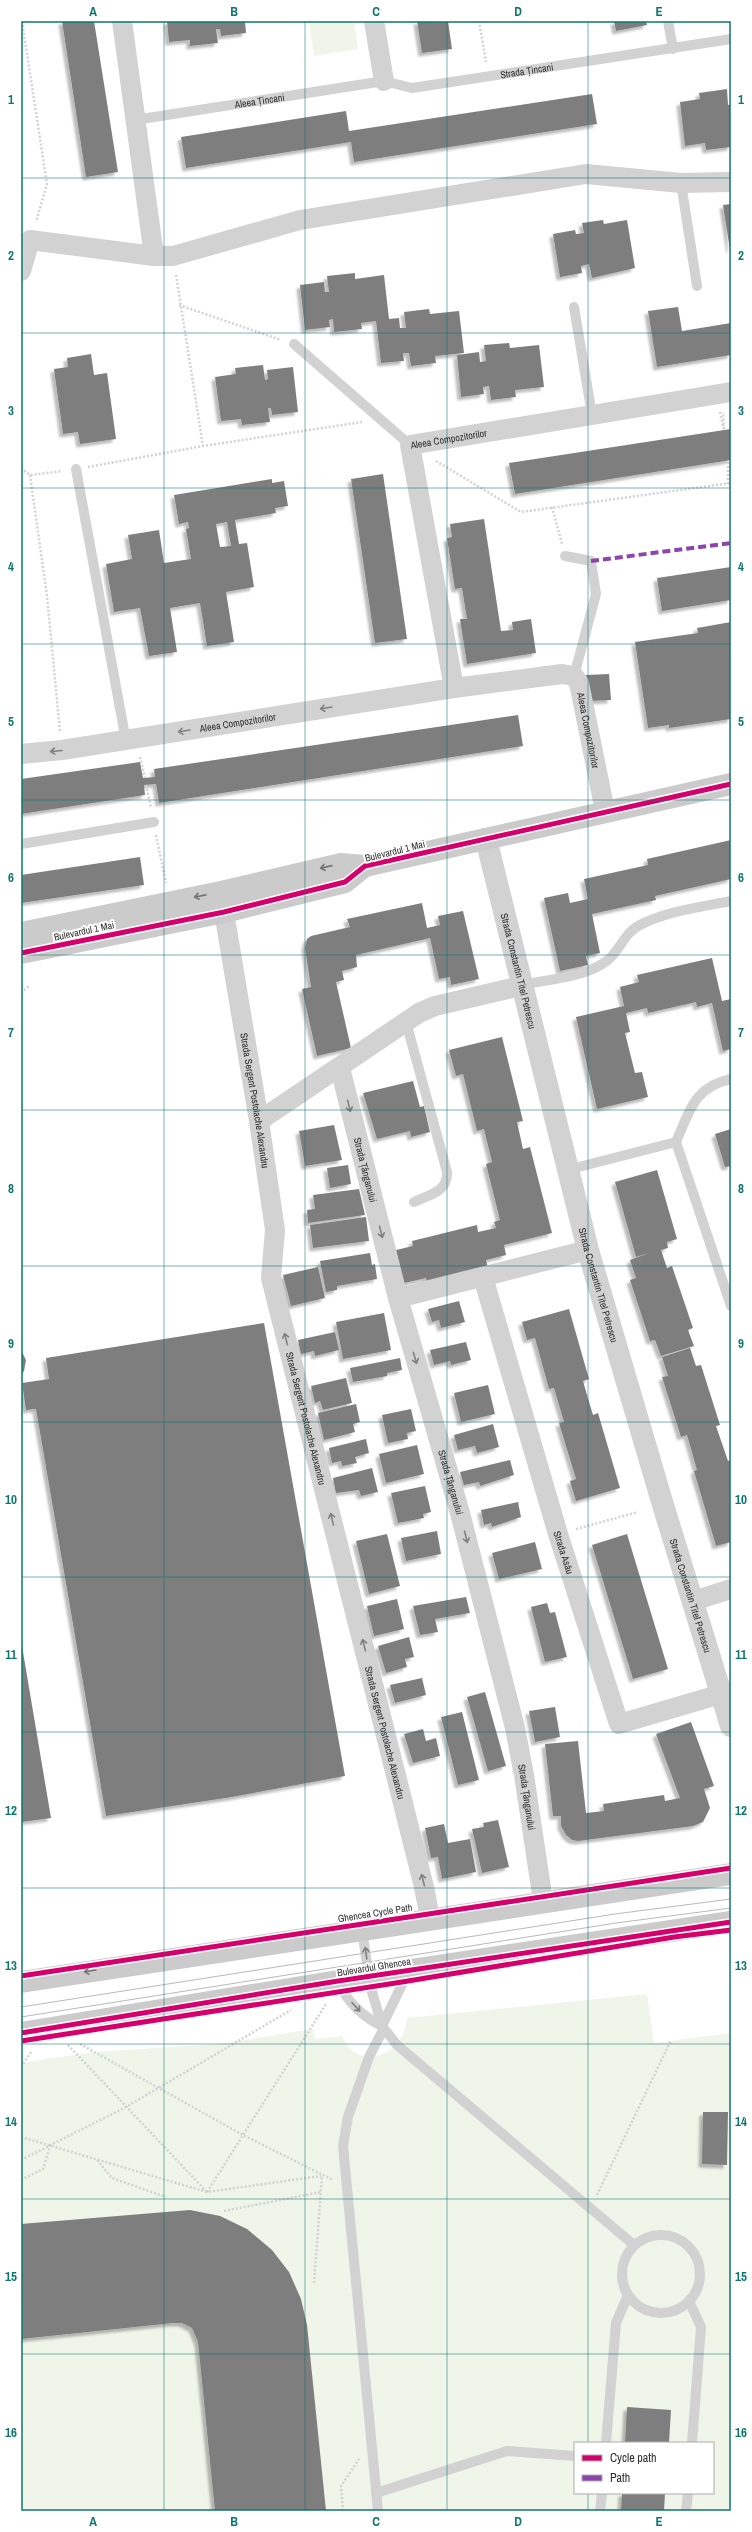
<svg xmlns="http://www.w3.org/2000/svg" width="752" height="2532" viewBox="0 0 752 2532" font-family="'Archivo Narrow',sans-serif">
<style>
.green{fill:#f0f5ea;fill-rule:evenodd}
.building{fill:#7e7e7e;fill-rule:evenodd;filter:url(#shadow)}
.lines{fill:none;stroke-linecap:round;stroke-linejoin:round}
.path{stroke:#d2d2d2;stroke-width:2.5;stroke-dasharray:2 2;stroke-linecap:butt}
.service{stroke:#d2d2d2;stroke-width:10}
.minor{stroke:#d2d2d2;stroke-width:20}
.tertiary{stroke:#d2d2d2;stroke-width:22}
.secondary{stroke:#cbcbcb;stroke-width:22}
.tram{stroke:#b9b9b9;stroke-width:1}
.quiet{stroke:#8e44ad;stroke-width:4;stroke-dasharray:8 4;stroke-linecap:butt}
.cycleway-casing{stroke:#fff;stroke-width:8}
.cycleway{stroke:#d6006c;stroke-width:5}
.oneway{stroke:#808080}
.oneway2{stroke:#747474}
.grid{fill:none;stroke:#0f766e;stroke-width:1;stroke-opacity:0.55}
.labels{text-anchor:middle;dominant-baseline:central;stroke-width:4;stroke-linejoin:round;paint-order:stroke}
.street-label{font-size:10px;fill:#2d2d2d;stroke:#fff}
.neatline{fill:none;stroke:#0f766e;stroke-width:1.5}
.grid-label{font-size:13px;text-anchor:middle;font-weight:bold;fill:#0f766e}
</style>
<defs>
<filter id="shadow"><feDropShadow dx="-3.5" dy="3.5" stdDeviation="1" flood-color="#0004"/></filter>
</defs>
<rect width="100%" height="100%" fill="#fff"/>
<path class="green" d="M309,21h45l4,28 -44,7z
M647,1994l7,49 77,-10v478h-710v-448l73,-11 125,-8 94,-15 2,10 27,-3c16,38 63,19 65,-18zM575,2443h138v50h-138z"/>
<path class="building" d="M62,21h32l24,151 -32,5z
M167,21h78l1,12 -25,3 -1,-7h-4l2,14 -28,3v-6l-21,2z
M417,21h31l4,28 -30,4z
M614,21h32l1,4 -31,6z
M727,89l1,16 3,-1v43l-25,3 -1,-7 -20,3 -5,-44 20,-3 -1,-6z
M592,94l5,30 -243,38 -3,-20 -165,26 -5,-31 165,-26 3,20z
M731,204v45l-1,1 -7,-45z
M603,220l1,4 23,-4 8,48 -43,10 -3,-14 -8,2 1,7 -22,4 -7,-43 22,-4 1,4 8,-1 -2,-10z
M355,273v6l29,-4 5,44 10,-1 1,10h6l-2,-16 25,-3 1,5 29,-3 5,42 -29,3 1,7 -25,3 -2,-13h-6l1,8 -23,2 -5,-42 -15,2 1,6 -28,3 -1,-13 -4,1 1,7 -25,3 -5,-45 24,-3 1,10h4l-2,-16z
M678,307l4,24 49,-8v32l-74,12 -9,-56z
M509,343l1,5 29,-3 5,42 -29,3 1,7 -25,3 -2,-14 -6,1 1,7 -23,3 -4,-42 22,-3 1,10 6,-1 -2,-16z
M91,354l3,21 13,-2 9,66 -36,5 -2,-12 -15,2 -9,-65 14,-2 -1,-9z
M263,365l2,15 3,-1 -1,-9 26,-3 5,45 -26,3 -1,-7h-3l2,14 -28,3 -1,-6 -20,2 -6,-44 21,-3 -1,-6z
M731,429v31l-216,34 -6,-31z
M383,474l24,165 -32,4 -24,-164z
M272,479v4l12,-2 4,25 -13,2 1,5 -41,7 4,24 8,-1 7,44 -28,5 8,50 -27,4 -7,-43 -30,5 7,44 -28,4 -9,-48 -26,4 -8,-48 26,-5 -4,-24 31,-5 5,33 27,-4 -5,-30 3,-1 -1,-6 -9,2 -5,-29zM227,522l4,24 -11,1 -4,-23z
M484,519l17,112 12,-1 -1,-8 19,-3 5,34 -69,11 -7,-45h7l-5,-31 -7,1 -8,-51 5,-1 -2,-13z
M731,567v33l-69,11 -5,-33z
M731,622v97l-62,9v-3l-21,3 -13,-86 63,-9 -1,-5z
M609,674l2,26 -23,1 -2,-26z
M518,715l5,31 -364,57 -3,-19 -12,1 1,10 -124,19v-35l119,-17 3,16 12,-1 -1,-8z
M731,840v39l-76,17 1,4 -64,14 8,39 -14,3 2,9 -28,6 -16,-73 24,-5 2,10 18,-4 -4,-20 64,-14 -1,-6z
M140,857l4,28 -123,18v-28z
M422,903l5,25 13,-3 -2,-9 25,-5 16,68 -28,6 -1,-8 -11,2 -9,-41 -74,17 1,12 -15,4 2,9 -8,2 15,66 -34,8 -15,-67 9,-2 -6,-39 2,-9 4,-3 39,-9 -3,-8z
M712,958l10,43 9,-2v50l-8,2 -11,-48 -15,4 -1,-5 -48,11 -1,-5 -21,5 4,19 -5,1 10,40 7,-1 6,25 -51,12 -21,-92 48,-11 -4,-19 19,-5 -2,-7z
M502,1037l21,84 -6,1 6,27 7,-2 22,86 -48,12 2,10 -20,5 2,8 -61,15 -1,-5 -22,5 -8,-33 17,-4 -1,-5 65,-16 1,7 18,-4 -2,-6 6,-2 -14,-56 6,-2 -8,-33 -7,2 -14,-57 -7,2 -7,-26z
M413,1081l7,26 4,-1 6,26 -19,5 -1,-6 -33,8 -14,-46z
M334,1125l8,35 -37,6 -6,-35z
M731,1129v37l-6,1 -10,-33z
M348,1165l3,19 -21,4 -3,-20z
M657,1170l20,69 -10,3 1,6 -7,2 6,18 5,-2 21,62 -5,2 6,16 -33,10 -6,-16 -5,1 -20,-61 6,-2 -6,-18 19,-7 -13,4 -21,-75z
M359,1189l6,26 -57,8 -1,-13 8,-1 -2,-14z
M366,1217l3,24 -56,7 -3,-23z
M370,1253l2,12 3,-1 2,15 -40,7v4l-11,2 -6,-31z
M318,1267l7,31 -34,8 -8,-31z
M459,1301l6,21 -24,6 -2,-8 -7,2 -4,-13z
M569,1309l20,70 -6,2 4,14 6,20 5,-2 22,75 -44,13 -6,-20 6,-2 -17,-56 5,-1 -10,-34 -5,1 -14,-51 -8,2 -5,-18z
M384,1313l7,37 -48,9 -7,-37z
M264,1323l81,453 -113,21 -126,19 -70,-407 -10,1 -4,-27 27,-4 -3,-21z
M335,1332l4,18 -24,6 -1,-5 -13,3 -3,-14z
M466,1342l5,18 -20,5 -1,-4 -16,4 -4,-15z
M690,1348l6,18 5,-1 19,60 -4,1 12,35 3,-1v82l-15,4 -22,-75 3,-1 -10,-35 -6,2 -19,-60 6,-1 -6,-19z
M21,1350l5,10 -2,11 -3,4z
M400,1358l2,12 -15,3v3l-34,6 -3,-14z
M346,1378l6,25 -29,7 -3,-9 -5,2 -4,-17z
M488,1385l7,29 -34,8 -7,-29z
M356,1404l4,18 -7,2 2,8 -31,8 -6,-27z
M411,1409l5,22 -9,2 1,6 -20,4 -6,-28z
M493,1424l6,23 -22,6 -2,-7 -17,4 -4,-15z
M366,1439l3,14 -14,4 2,6 -15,3 -1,-5 -9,2 -3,-15z
M417,1445l7,29 -38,9 -7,-29z
M510,1460l4,15 -34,11 -1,-4 -15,3 -4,-13z
M372,1468l6,24 -17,4 -2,-6 -23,3 -3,-15z
M425,1486l6,26 -8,2 1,4 -26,5 -7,-30z
M518,1502l3,15 -29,10 -1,-4 -7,2 -3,-15z
M437,1531l4,23 -35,7 -5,-23z
M387,1534l13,52 -31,8 -13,-53z
M627,1534l41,135 -35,10 -41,-134z
M535,1542l7,27 -43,10 -7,-26z
M466,1597l4,16 -35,6 3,13 -18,3 -7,-29z
M397,1599l7,30 -30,7 -7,-30z
M547,1603l3,10 5,-1 12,45 -22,5 -14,-55z
M409,1637l5,20 -9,2 2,8 -21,6 -8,-27z
M21,1640l30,178 -30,4z
M422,1678l4,17 -31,8 -5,-18z
M485,1692l21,74 -18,5 -21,-74z
M555,1707l5,30 -25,5 -6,-31z
M462,1712l17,68 -21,5 -17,-68z
M691,1722l23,64 -10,3 6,19 -7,14 -10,4 -115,15 -6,-1 -6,-5 -5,-9v-10h-8l-8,-72 33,-3 8,72 18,-2 -1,-7 61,-9 1,6 15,-3 -24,-64z
M423,1729l3,12 10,-3 4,18 -27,7 -9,-29z
M498,1820l11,47 -27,6 -10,-44 12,-2 -1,-4z
M444,1824l4,19 22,-4 6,33 -34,7 -4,-22 -7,1 -6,-30z
M703,2112h25l-1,53 -25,-1z
M190,2210l30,6 27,13 25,21 17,22 12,27 6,26 19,186h-111l-17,-169 -6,-14 -10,-5h-9l-152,16v-115z
M627,2407l44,3 -2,33h-44z
M622,2493h43l-1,18h-43z"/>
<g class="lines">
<path class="path" d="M22,21l25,163 -11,38
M479,21l7,41
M176,275l27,171
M179,305l102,35
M720,412l4,18 -1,-18
M436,461l85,51 210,-29
M88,467l115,-21 159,-24
M21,468l9,7 32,-4
M30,475l17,121 13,136
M728,484v-24
M552,507l10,37
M140,757l5,21
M146,785l5,23
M156,835l10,48
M21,993l8,-7
M576,1529l62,-17
M80,2044l163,91 90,45
M68,2045l138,146
M21,2067l10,-15
M21,2137l186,55 114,-16
M21,2160l105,-53 165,-97
M97,2160l15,18 54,19
M21,2180l22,-11 7,-23
M207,2192l119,-188
M597,2195l74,-155
M224,2211l97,-19
M314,2283l8,-107
M343,2511l-2,-25 18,-27"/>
<g class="service">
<path d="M668,21l5,28"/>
<path id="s1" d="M135,120l249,-39 28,7 319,-49"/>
<path d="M681,183l16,103"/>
<path d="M574,307l18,108"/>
<path d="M294,344l116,101"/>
<path d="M76,469l50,272"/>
<path d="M565,556l26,5 5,33 -22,82"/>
<path d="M21,844l133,-22"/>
<path d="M521,985c28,-6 64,-7 87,-25 12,-10 17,-28 32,-35 27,-14 61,-18 91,-24"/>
<path d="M406,1022l41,150c1,20 -18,23 -33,30"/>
<path d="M676,1142l55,164"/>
<path d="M567,1170l109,-28c14,-32 18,-55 55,-63"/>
<path d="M362,1929l8,56 12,41 15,19 237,200"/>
<path d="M338,1981c8,20 25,36 44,45"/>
<path d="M382,2026l26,-54"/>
<circle cx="661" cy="2274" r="39"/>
<path d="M689,2301l12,26 -9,116"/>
<path d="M606,2443l10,-120 12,-28"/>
<path d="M376,2493l131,-42 68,5"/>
<path d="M378,2511l-35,-365 5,-29 21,-60 14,-27"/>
<path d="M600,2511l2,-18"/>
<path d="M686,2511l2,-18"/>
</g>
<g class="minor">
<path d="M122,21l32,235"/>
<path d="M374,21l10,60"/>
<path d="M21,271l9,-31 124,16h19l127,-36 286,-46 95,9 50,-1"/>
<path id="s2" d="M454,688l-44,-243 321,-53"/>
<path id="s3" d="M21,754l41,-4 392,-62 108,-14 12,2 5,7 26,128"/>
<path id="s4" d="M224,912l35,209 16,109 -4,48 153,609 6,31"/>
<path id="s5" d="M340,1068l58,230 62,215 55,215 9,47 19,126"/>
<path d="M259,1121l160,-108 16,-7 86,-20"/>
<path id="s6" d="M483,1277l75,257 61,190 102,-30"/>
<path d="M398,1298l190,-48"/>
<path d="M693,1601l38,-12"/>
</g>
<path class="tertiary" id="s7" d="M486,839l102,411 75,255 68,221"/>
<path class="secondary" d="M21,933l200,-41 120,-28 24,2 366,-82
M21,953l203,-41 121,-30 20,-16
M21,1982l710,-108
M21,2033l317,-52 393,-59"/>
<path class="tram" d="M21,2007l594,-93 116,-15
M21,2017l595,-94 115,-15"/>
<path class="quiet" d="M591,561l140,-18"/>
<g class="cycleway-casing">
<path id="cycleway" d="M21,953l203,-41 121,-30 20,-16 366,-82
M21,1976l710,-108
M21,2033l317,-52 393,-59
M21,2041l381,-59 272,-45 57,-7"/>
</g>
<use href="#cycleway" class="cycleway"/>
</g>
<defs><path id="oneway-shaft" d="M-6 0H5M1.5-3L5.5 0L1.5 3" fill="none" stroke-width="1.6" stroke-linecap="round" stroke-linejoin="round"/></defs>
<g class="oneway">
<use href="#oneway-shaft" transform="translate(326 708) rotate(171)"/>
<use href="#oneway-shaft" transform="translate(184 731) rotate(171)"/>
<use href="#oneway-shaft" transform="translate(56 751) rotate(175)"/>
<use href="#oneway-shaft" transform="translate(349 1106) rotate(76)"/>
<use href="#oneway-shaft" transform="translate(381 1232) rotate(76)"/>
<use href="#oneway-shaft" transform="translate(286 1339) rotate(-104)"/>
<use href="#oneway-shaft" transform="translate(415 1358) rotate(74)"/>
<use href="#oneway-shaft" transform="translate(332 1519) rotate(-104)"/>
<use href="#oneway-shaft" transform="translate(466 1537) rotate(76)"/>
<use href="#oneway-shaft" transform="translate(364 1645) rotate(-104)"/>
<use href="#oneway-shaft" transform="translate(423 1880) rotate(-104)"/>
<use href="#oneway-shaft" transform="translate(366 1953) rotate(-98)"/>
<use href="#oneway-shaft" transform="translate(356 2007) rotate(47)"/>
</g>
<g class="oneway2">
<use href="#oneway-shaft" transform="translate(326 867) rotate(167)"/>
<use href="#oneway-shaft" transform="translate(200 896) rotate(169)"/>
<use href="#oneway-shaft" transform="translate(90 1971) rotate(171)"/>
</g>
<path class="grid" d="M164,21v2490M305,21v2490M447,21v2490M588,21v2422M21,178h710M21,333h710M21,488h710M21,644h710M21,800h710M21,955h710M21,1110h710M21,1266h710M21,1422h710M21,1577h710M21,1732h710M21,1888h710M21,2044h710M21,2199h710M21,2354h710M588,2493v18"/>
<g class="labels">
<g class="street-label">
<text stroke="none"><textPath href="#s1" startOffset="397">Strada Țincani</textPath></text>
<text stroke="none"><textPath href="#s1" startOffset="126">Aleea Țincani</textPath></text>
<text stroke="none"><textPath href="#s2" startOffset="286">Aleea Compozitorilor</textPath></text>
<text stroke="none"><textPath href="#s3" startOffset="219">Aleea Compozitorilor</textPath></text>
<text stroke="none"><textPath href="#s3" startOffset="616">Aleea Compozitorilor</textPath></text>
<text transform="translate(395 851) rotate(-14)">Bulevardul 1 Mai</text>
<text transform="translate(84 931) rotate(-12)">Bulevardul 1 Mai</text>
<text stroke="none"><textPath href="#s7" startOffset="136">Strada Constantin Titel Petrescu</textPath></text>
<text stroke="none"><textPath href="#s4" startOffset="191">Strada Sergent Postolache Alexandru</textPath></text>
<text stroke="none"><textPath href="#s5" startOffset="105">Strada Țânganului</textPath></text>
<text stroke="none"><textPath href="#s7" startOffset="460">Strada Constantin Titel Petrescu</textPath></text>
<text stroke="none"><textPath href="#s4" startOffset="515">Strada Sergent Postolache Alexandru</textPath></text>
<text stroke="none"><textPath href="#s5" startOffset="429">Strada Țânganului</textPath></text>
<text stroke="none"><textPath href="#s6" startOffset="287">Strada Asău</textPath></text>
<text stroke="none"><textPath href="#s7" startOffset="784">Strada Constantin Titel Petrescu</textPath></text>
<text stroke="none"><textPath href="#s4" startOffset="839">Strada Sergent Postolache Alexandru</textPath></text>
<text stroke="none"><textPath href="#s5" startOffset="753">Strada Țânganului</textPath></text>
<text transform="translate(375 1913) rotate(-9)">Ghencea Cycle Path</text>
<text transform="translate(374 1967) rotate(-9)">Bulevardul Ghencea</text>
</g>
</g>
<rect width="752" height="2532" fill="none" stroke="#ffffff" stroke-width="44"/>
<rect x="574" y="2442" width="140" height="52" fill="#ffffff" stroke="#ababab"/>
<rect x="582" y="2455" width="20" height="6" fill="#d6006c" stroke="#ababab"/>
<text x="610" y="2462" font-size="12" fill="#2d2d2d">Cycle path</text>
<rect x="582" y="2475" width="20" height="6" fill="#8e44ad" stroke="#ababab"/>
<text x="610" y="2482" font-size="12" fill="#2d2d2d">Path</text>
<rect x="22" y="22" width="708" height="2488" class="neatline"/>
<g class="grid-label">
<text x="93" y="16">A</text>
<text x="234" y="16">B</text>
<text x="376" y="16">C</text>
<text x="518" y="16">D</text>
<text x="659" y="16">E</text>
<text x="11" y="104">1</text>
<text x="741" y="104">1</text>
<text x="11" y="260">2</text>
<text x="741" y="260">2</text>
<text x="11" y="415">3</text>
<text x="741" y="415">3</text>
<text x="11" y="571">4</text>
<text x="741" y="571">4</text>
<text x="11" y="726">5</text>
<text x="741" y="726">5</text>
<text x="11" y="882">6</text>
<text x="741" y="882">6</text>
<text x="11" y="1037">7</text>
<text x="741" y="1037">7</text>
<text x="11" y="1193">8</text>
<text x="741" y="1193">8</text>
<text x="11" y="1348">9</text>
<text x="741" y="1348">9</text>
<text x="11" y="1504">10</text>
<text x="741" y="1504">10</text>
<text x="11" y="1659">11</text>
<text x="741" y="1659">11</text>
<text x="11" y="1815">12</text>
<text x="741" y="1815">12</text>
<text x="11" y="1970">13</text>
<text x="741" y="1970">13</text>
<text x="11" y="2126">14</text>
<text x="741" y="2126">14</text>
<text x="11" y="2281">15</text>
<text x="741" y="2281">15</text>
<text x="11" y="2437">16</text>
<text x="741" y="2437">16</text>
<text x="93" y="2526">A</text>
<text x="234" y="2526">B</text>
<text x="376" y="2526">C</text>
<text x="518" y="2526">D</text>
<text x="659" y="2526">E</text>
</g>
</svg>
